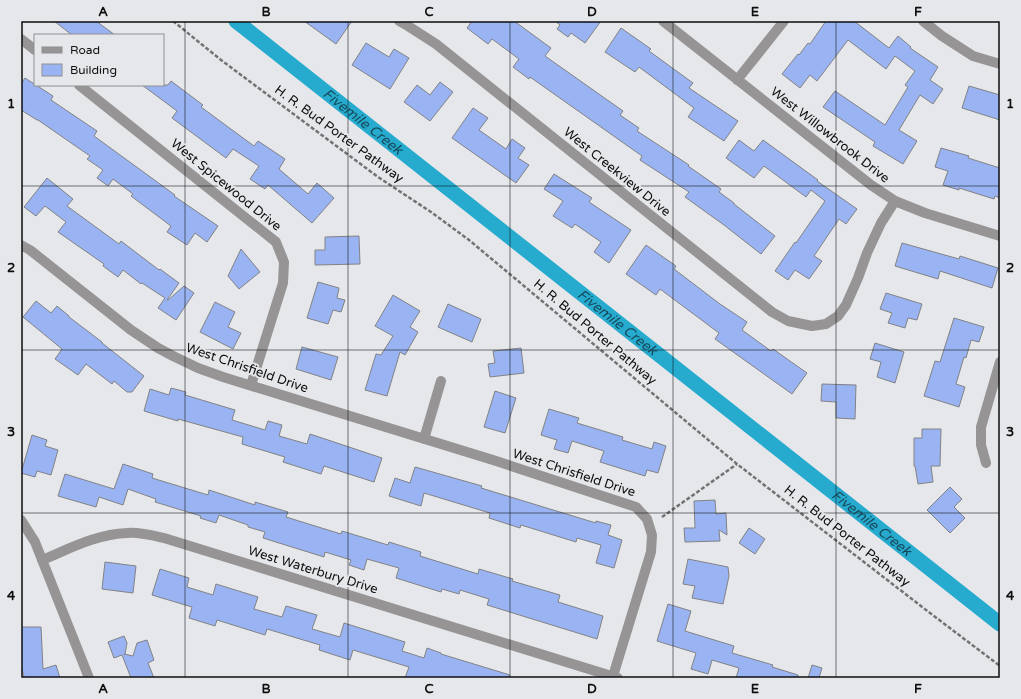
<svg xmlns="http://www.w3.org/2000/svg" width="1021" height="699" viewBox="0 0 1021 699" font-family="'Varela Round',sans-serif">
<style>
.lines{fill:none;stroke-linecap:round;stroke-linejoin:round}
.canal{stroke:#26abcf;stroke-width:15}
.building{fill:#9ab4f3;stroke:#818285}
.path{stroke:#727375;stroke-width:2.5;stroke-dasharray:4 2;stroke-linecap:butt}
.street{stroke:#969494;stroke-width:10}
.grid{fill:none;stroke:#0d0e0f;stroke-width:1;stroke-opacity:0.55}
.labels{text-anchor:middle;dominant-baseline:central;stroke-width:4;stroke-linejoin:round;paint-order:stroke}
.street-label{font-size:13px;fill:#0d0e0f;stroke:#e5e7ea}
.water-label{font-size:14px;font-style:italic;fill:#164a5a;stroke:#e5e7ea}
.neatline{fill:none;stroke:#0d0e0f;stroke-width:1.5}
.grid-label{font-size:13px;text-anchor:middle;font-weight:bold;fill:#0d0e0f}
</style>
<rect width="100%" height="100%" fill="#e5e7ea"/>
<g class="lines">
<path class="canal" id="s1" d="M236,21l764,603"/>
</g>
<path class="building" d="M54,21h42l19,14h-43z
M304,21h48l-16,23z
M472,21h42l37,27 -6,8 78,55 -3,4 19,13 -2,3 52,34 -1,1 33,23 -2,3 15,11v1l41,32 -14,18 -37,-29 -39,-28 4,-5 -49,-32 2,-4 -112,-79 -1,2 -16,-12 6,-8 -27,-20 -4,5 -21,-16z
M555,21h46l-16,22 -14,-10 -3,4 -11,-8 3,-4z
M826,21h28l35,27 9,-12 13,11 -1,1 28,19 -8,13 13,9 -10,15 -13,-9 -21,35 18,11 -14,23 -30,-18 2,-4 -52,-35 12,-16 50,34 23,-38 -3,-2 10,-14 -20,-15 -9,13 -38,-29 -31,41 -7,-6 -10,13 -18,-14 16,-20 1,1 9,-12 2,1z
M621,28l30,21 -2,2 44,32 -4,5 49,33 -14,20 -36,-24 6,-9 -55,-41 -4,5 -30,-20z
M366,43l23,14 5,-8 15,9 -19,31 -38,-24z
M25,78l28,18 -2,4 46,31 -3,5 81,59 -1,1 44,30 -11,16 -12,-9 -8,12 -20,-13 4,-6 -40,-30 2,-2 -20,-15 -5,7 -11,-8 6,-8 -16,-11 3,-3 -52,-36h-1l-16,-10v-26z
M171,81l32,24 -2,2 53,39 4,-5 27,18 -6,10 29,25 9,-11 17,15 -22,25 -44,-38 -3,4 -15,-10 9,-13 -26,-17 -7,9 -54,-40 5,-7 -35,-26h26z
M440,82l13,10 -23,29 -26,-19 13,-17 13,10z
M969,86l31,9v25l-38,-12z
M473,108l15,10 -9,12 27,19 6,-10 13,9 -7,10 11,7 -13,18 -64,-45z
M739,140l15,11 9,-11 55,40 -1,1 40,28 -11,15 -7,-5 -25,37 8,5 -13,18 -14,-9 -7,10 -13,-9 20,-29 1,1 29,-42 -14,-11 -5,7 -42,-31 -10,12 -28,-20z
M941,148l28,8 -1,2 32,10v30l-5,-2 -1,3 -35,-11v2l-16,-5 5,-14 -13,-4z
M554,174l38,24 -3,4 42,28 -22,33 -15,-11 7,-10 -26,-18 -3,4 -19,-12 10,-15 -19,-12z
M47,178l26,21 -6,7 52,38 2,-3 38,29 1,-1 19,14 -12,17h1l16,-14 10,7 -18,27 -18,-12 7,-10 -23,-15 -1,1 -18,-14 -5,7 -15,-11 1,-2 -46,-32 8,-10 -21,-16 -9,10 -12,-9z
M359,236l1,28 -45,1v-15h10v-13z
M902,243l57,16 1,-3 38,12 -6,20 -52,-17 -2,8 -43,-13z
M646,245l30,21 -2,3 46,35 27,18 -5,8 29,21 2,-2 34,24 -15,21 -77,-55 4,-6 -59,-44 -4,6 -30,-21z
M241,249l19,23 -21,17 -11,-13z
M318,282l21,6 -2,10 8,2 -4,12 -8,-2 -5,14 -21,-6z
M886,293l36,11 -5,16 -9,-2 -3,10 -17,-5 4,-10 -12,-4z
M393,295l27,16 -10,16 8,5 -13,23 -5,-3 -13,44 -22,-6 11,-36 5,1 12,-19 -18,-10z
M36,301l15,12 6,-7 12,10v1l33,25v1l42,33 -12,16h-5l-13,-11 -2,3 -26,-20 -8,11 -23,-16 7,-10 -39,-32z
M215,302l20,10 -7,15 13,6 -8,16 -33,-17z
M448,304l33,15 -9,23 -34,-15z
M954,318l30,9 -5,15 -8,-2 -5,18 -2,-1 -8,27 9,3 -6,20 -35,-11 11,-35 5,1z
M875,343l29,9 -9,31 -18,-6 4,-15 -11,-3z
M302,347l36,10 -7,23 -35,-11z
M521,348l3,25 -34,4 -2,-13 7,-1 -2,-12z
M822,384l34,1 -1,34 -19,-1v-16l-15,-1z
M171,388l15,4 -1,3 50,15 -3,10 33,10 3,-9 14,4 -3,11 28,8 3,-10 72,24 -8,24 -50,-16 -3,8 -38,-12 2,-5 -43,-13 1,-7 -65,-18v2l-34,-10 6,-22 19,6z
M495,391l21,7 -11,35 -21,-6z
M549,409l30,9 -2,5 46,14 -1,3 30,9 2,-7 12,4 -8,27 -11,-3 -2,6 -45,-14 4,-11 -32,-10 -4,12 -14,-4 3,-9 -16,-5z
M922,429h19l-1,37h-9l2,16 -15,2 -3,-18h-1v-28h8z
M32,435l15,5 -2,6 13,4 -7,25 -14,-4 -2,6 -14,-4z
M123,464l30,10 -1,4 56,17 1,-5 46,15v-3l33,10 -2,5 55,17 1,-3 46,14 1,-3 32,10 -1,4 58,18 1,-5 34,10 -1,2 48,14 -2,7 45,14 -6,23 -110,-34 2,-6 -29,-9 -1,4 -17,-5 -1,3 -45,-14 3,-10 -32,-9 -3,11 -15,-5 2,-5 -26,-8 -1,5 -61,-19 2,-6 -17,-5v-2l-29,-10 -3,8 -16,-5 1,-2 -46,-14 1,-3 -28,-10 -5,16 -24,-8 -3,10 -38,-11 7,-22 49,15z
M415,467l67,19 -1,2 59,18 56,17v-2l15,4 -3,10 14,5 -8,28 -18,-5 5,-18 -24,-7 -1,4 -55,-17 -1,3 -31,-10 1,-5 -66,-20 -3,13 -32,-10 6,-18 15,5z
M950,487l12,12 -8,8 11,11 -15,15 -23,-23z
M715,500l1,14 10,-1 1,22 -8,-5 1,11 -35,1 -1,-14h11l-1,-27z
M749,528l16,11 -10,15 -16,-11z
M688,559l40,8 1,9 -6,28 -31,-6 3,-12 -12,-2z
M105,562l31,4 -3,27 -31,-4z
M160,569l29,9 -2,9 26,8 3,-11 42,13 -4,12 28,8 4,-11 31,9 -5,14 28,8 4,-14 61,19 -3,9 22,7 3,-10 14,5v1l69,21v3h-105l4,-11 -56,-17 -3,10 -31,-10 1,-5 -53,-16 -2,6 -48,-15 -2,6 -26,-8 3,-11 -40,-12z
M668,604l23,7 -6,20 49,15 -2,7 41,12 -1,2 26,8v3h-62l3,-10 -27,-8 -4,14 -17,-5 5,-16 -39,-12z
M21,627h20l2,42 13,-4 4,13h-37v-1l1,-1 -3,-9z
M124,636l3,7 -2,11h-1l9,2 4,-13 10,-3 7,20 -6,3 6,15h-23l-9,-23 -8,3 -6,-16z
M812,665l10,3 -3,10h-11z"/>
<g class="lines">
<path class="path" d="M173,21l48,39 157,117 53,35 38,28 268,224 193,149 70,53
M662,517l75,-53"/>
<path class="street" d="M399,21l9,5 28,18 336,268 16,9 24,5 14,-2 12,-8 8,-11 12,-27 9,-25 14,-30 14,-22
M663,21l208,164 24,16 30,12 75,23
M923,21l19,15 31,20 27,8
M21,39l14,11
M737,80l47,-59
M79,85l197,157 8,20 -1,21 -32,102
M21,245l9,5 101,80 27,18 15,8 25,12 25,9 270,83 143,47 11,12 5,16 -1,17 -38,124
M424,439l17,-58
M986,463l-5,-18v-18l19,-65
M21,520l14,22 54,136
M42,560c27,-11 55,-26 85,-27 12,-1 24,2 37,5l454,140"/>
</g>
<path class="grid" d="M185,21v657M348,21v657M510,21v657M673,21v657M836,21v657M21,186h979M21,350h979M21,513h979"/>
<g class="labels">
<g class="street-label">
<text transform="translate(339 134) rotate(36)">H. R. Bud Porter Pathway</text>
<text transform="translate(830 135) rotate(38)">West Willowbrook Drive</text>
<text transform="translate(617 172) rotate(39)">West Creekview Drive</text>
<text transform="translate(226 185) rotate(39)">West Spicewood Drive</text>
<text transform="translate(595 332) rotate(40)">H. R. Bud Porter Pathway</text>
<text transform="translate(247 368) rotate(19)">West Chrisfield Drive</text>
<text transform="translate(574 473) rotate(18)">West Chrisfield Drive</text>
<text transform="translate(847 536) rotate(38)">H. R. Bud Porter Pathway</text>
<text transform="translate(313 570) rotate(17)">West Waterbury Drive</text>
</g>
<g class="water-label">
<text stroke="none"><textPath href="#s1" startOffset="162">Fivemile Creek</textPath></text>
<text stroke="none"><textPath href="#s1" startOffset="486">Fivemile Creek</textPath></text>
<text stroke="none"><textPath href="#s1" startOffset="810">Fivemile Creek</textPath></text>
</g>
</g>
<rect width="1021" height="699" fill="none" stroke="#e5e7ea" stroke-width="44"/>
<rect x="34" y="34" width="130" height="52" fill="#e5e7ea" stroke="#8f9092"/>
<rect x="42" y="47" width="20" height="6" fill="#969494" stroke="#8f9092"/>
<text x="70" y="54" font-size="12" fill="#0d0e0f">Road</text>
<rect x="42" y="64" width="20" height="12" fill="#9ab4f3" stroke="#8f9092"/>
<text x="70" y="74" font-size="12" fill="#0d0e0f">Building</text>
<rect x="22" y="22" width="977" height="655" class="neatline"/>
<g class="grid-label">
<text x="103" y="16">A</text>
<text x="266" y="16">B</text>
<text x="429" y="16">C</text>
<text x="592" y="16">D</text>
<text x="755" y="16">E</text>
<text x="918" y="16">F</text>
<text x="11" y="108">1</text>
<text x="1010" y="108">1</text>
<text x="11" y="272">2</text>
<text x="1010" y="272">2</text>
<text x="11" y="436">3</text>
<text x="1010" y="436">3</text>
<text x="11" y="600">4</text>
<text x="1010" y="600">4</text>
<text x="103" y="693">A</text>
<text x="266" y="693">B</text>
<text x="429" y="693">C</text>
<text x="592" y="693">D</text>
<text x="755" y="693">E</text>
<text x="918" y="693">F</text>
</g>
</svg>
